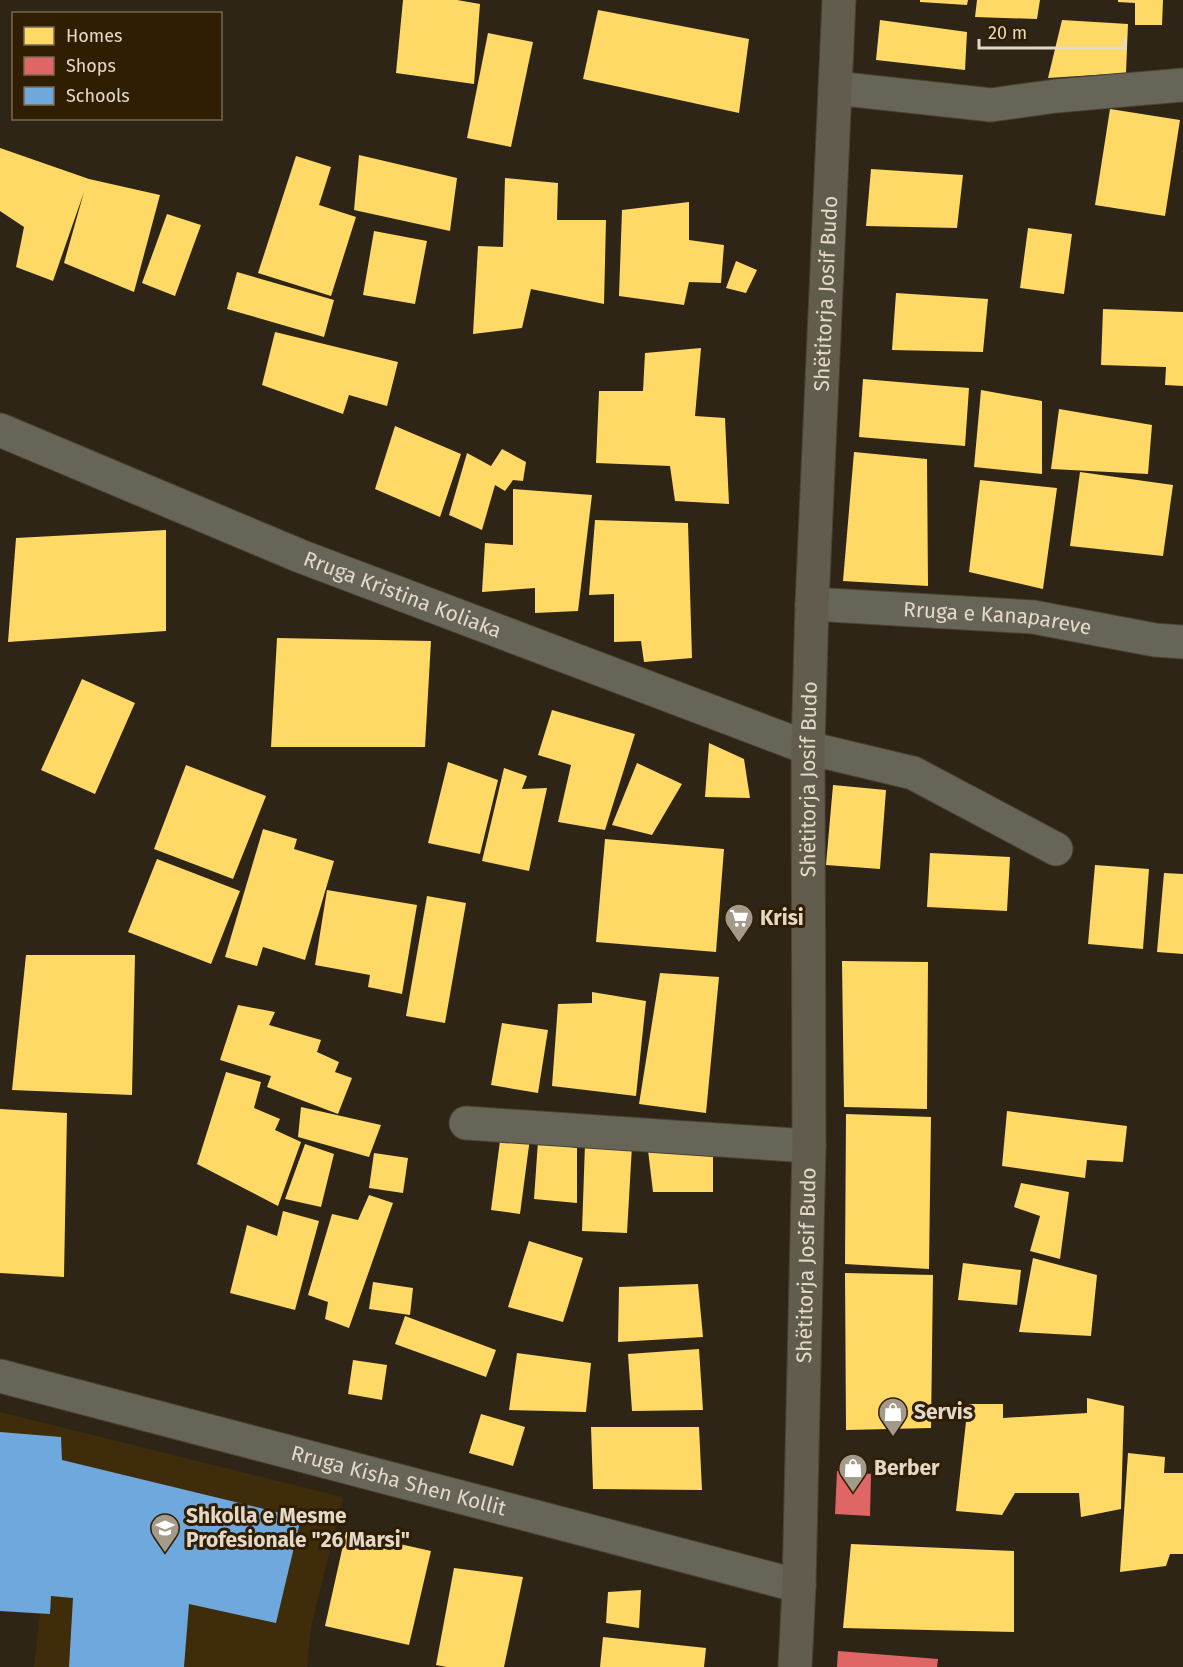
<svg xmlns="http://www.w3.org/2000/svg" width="1183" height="1667" viewBox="0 0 1183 1667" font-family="'Fira Sans',sans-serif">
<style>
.built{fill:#3f2c0a}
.homes{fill:#ffd966}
.shops{fill:#e06666}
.schools{fill:#6fa8dc}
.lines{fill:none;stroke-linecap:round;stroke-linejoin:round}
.minor-casing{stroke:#494134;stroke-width:35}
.tertiary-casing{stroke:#494134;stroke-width:35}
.secondary-casing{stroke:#494134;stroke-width:35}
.minor{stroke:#676557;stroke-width:33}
.tertiary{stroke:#676557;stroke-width:33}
.secondary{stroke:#615c4d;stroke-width:33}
.labels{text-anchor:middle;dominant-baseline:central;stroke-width:6;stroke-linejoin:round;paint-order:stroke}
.street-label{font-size:21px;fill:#e4d9c9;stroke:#2f1e02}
.poi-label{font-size:21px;font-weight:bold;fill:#e4d9c9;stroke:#2f1e02;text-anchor:start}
</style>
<rect width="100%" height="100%" fill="#2e2516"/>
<path class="built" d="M0,1412l343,85 -32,130 -4,40h-273l6,-53 -40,-3z"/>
<path class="homes" d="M403,0h54l23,4 -6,80 -78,-11z
M920,0h48l-1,5 -47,-3z
M977,0h63l-3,19 -62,-2z
M1118,0h45l-1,25h-27v-22l-17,-1z
M598,10l151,29 -10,74 -156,-34z
M880,20l87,12 -2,38 -89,-10z
M1062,20l66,4 -2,49 -78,5z
M488,33l45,9 -22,105 -44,-9z
M1110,109l70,11 -15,96 -70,-11z
M0,148l89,31 71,16 -26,97 -70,-29 20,-71 -31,89 -37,-14 8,-40 -24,-16z
M359,155l98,23 -7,53 -96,-21z
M296,156l35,11 -12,38 37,12 -25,79 -73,-23z
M871,169l92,6 -6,53 -91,-2z
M505,178l53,5 -1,37h49l-2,84 -73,-15 -9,39 -49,6 5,-88 25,1z
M689,202v38l35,5 -3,38 -32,-1 -5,23 -65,-9 3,-86z
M167,214l34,11 -26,71 -33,-13z
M1028,228l44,6 -8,60 -44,-6z
M374,231l53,10 -12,63 -52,-9z
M736,261l21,9 -11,23 -20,-5z
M237,272l97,28 -10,37 -97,-28z
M896,293l92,6 -5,53 -91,-2z
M1103,309l80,3v74l-18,-1 1,-18 -65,-2z
M275,332l123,30 -11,44 -38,-11 -6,19 -81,-29z
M701,348l-6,68 30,2 4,86 -54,-3 -5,-35 -74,-3 3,-72h44l2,-38z
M863,379l106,9 -4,58 -106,-9z
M981,390l61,11v73l-68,-7z
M1059,409l93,16 -4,49 -97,-5z
M395,426l66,28 -21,63 -65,-28z
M502,449l24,13 -3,19 -10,-1 -8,11 -10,-6 -13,45 -33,-15 18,-62 24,13z
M854,452l73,7 1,127 -85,-5z
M1080,472l93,13 -10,71 -93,-10z
M980,480l77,8 -14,101 -74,-17z
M513,489l79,6 -14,116 -43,2v-25l-53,4 3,-49 28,2z
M595,520l93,3 4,135 -48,4 -3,-21 -27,1v-48l-25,1z
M166,530v101l-158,11 8,-104z
M277,638l154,3 -6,106h-154z
M82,679l53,24 -40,91 -54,-24z
M552,710l83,24 -30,96 -47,-8 13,-57 -33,-10z
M709,743l35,16 6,39 -45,-1z
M448,762l50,18 -18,74 -52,-11z
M637,763l45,21 -30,51 -40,-10z
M186,765l80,31 -33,83 -79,-30z
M504,768l23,8 -5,13 25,-1 -18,83 -47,-10z
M833,785l53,5 -6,79 -54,-4z
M263,829l34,10 -3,10 40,12 -29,99 -42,-13 -6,19 -32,-9z
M605,839l119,10 -8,103 -120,-10z
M930,853l80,4 -3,54 -80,-4z
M157,859l83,32 -29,73 -83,-32z
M1095,865l54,4 -6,80 -55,-5z
M1164,873l19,1v80l-26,-2z
M327,890l90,15 -15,89 -34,-7 2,-12 -55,-10z
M427,896l39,7 -21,120 -39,-7z
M26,955h109l-3,140 -120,-5z
M842,961l86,1 -1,147 -83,-2z
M660,973l59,4 -13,136 -67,-9z
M592,992l54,9 -10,95 -84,-10 6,-82 34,-1z
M238,1005l37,7 -6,13 52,15 -4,12 22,10 -4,10 17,6 -14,36 -71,-27 4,-11 -51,-16z
M502,1023l46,7 -10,63 -47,-8z
M226,1072l35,10 -7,26 26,11 -5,11 26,12 -23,64 -81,-42z
M301,1107l80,18 -12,32 -71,-20z
M0,1109l67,4 -3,164 -64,-4z
M1007,1111l120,15 -4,36 -36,-2 -2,18 -83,-12z
M846,1114l85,3 -2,152 -84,-5z
M501,1133l29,5 -10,76 -29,-4z
M538,1141l39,7v55l-43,-4z
M647,1142l66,3v47h-60z
M305,1144l29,10 -13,53 -36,-8z
M585,1144l47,2 -5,87 -45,-2z
M374,1153l34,5 -5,35 -34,-5z
M1021,1183l48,9 -9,67 -30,-8 10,-35 -26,-9z
M369,1195l24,8 -44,125 -24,-9 3,-17 -20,-7 24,-81 26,6z
M283,1211l36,10 -24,89 -65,-17 17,-68 30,11z
M529,1241l54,17 -20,64 -55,-15z
M1033,1258l64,17 -6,61 -72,-4z
M963,1263l58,7 -4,35 -59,-5z
M845,1273l88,2 -2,153 -85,2z
M373,1282l40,6 -3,27 -41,-6z
M698,1284l5,53 -85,5 1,-55z
M405,1316l91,34 -10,27 -91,-33z
M699,1349l4,61 -71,1 -4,-57z
M517,1353l74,10 -5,49 -77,-2z
M353,1360l34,5 -5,35 -34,-6z
M1087,1398l37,8 -3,103 -40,8 -2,-24h-64l-13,22 -46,-4 12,-107h35v14l84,-5z
M481,1414l44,13 -12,39 -44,-13z
M591,1427h108l3,63 -109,-1z
M1128,1453l37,4 -1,16h19v81h-13l-4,12 -46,6z
M346,1532l85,19 -22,94 -84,-19z
M851,1544l163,7v81l-171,-4z
M454,1568l69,9 -19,90h-57l-11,-2z
M641,1590l-2,38 -33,-5 2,-31z
M603,1637l103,11 -2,19h-104z"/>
<path class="shops" d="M837,1471l34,3 -1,42 -35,-2z
M838,1651l100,8 -1,8h-100z"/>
<path class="schools" d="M0,1432l61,5 1,23 239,58 -25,105 -87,-19 -5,63h-115l4,-69 -22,-2 -1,18 -50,-3z"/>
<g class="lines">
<g class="minor-casing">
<g id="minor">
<path d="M835,88l156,17 65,-9 127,-11"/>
<path id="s1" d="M812,604l221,13 122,23 28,2"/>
<path d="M808,748l105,25 143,76"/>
<path d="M466,1123l343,23"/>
</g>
</g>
<g class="tertiary-casing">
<g id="tertiary">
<path id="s2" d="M0,430l300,126 508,192"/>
<path id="s3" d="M0,1376l799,210"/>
</g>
</g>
<g class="secondary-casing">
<g id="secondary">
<path id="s4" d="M795,1667l4,-81 10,-440 -1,-398 4,-144 27,-604"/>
</g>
</g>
<use href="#minor" class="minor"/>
<use href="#tertiary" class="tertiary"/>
<use href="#secondary" class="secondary"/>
</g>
<defs>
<g id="supermarket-pin" transform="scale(1.5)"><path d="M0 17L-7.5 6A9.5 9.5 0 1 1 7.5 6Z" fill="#a49a8a" stroke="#2f1e02"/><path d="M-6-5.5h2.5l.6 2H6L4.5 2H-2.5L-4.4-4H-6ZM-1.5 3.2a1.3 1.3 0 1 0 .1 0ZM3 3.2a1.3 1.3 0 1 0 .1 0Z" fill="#fff"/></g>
<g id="shop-pin" transform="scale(1.5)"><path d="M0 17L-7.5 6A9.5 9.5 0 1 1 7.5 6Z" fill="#a49a8a" stroke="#2f1e02"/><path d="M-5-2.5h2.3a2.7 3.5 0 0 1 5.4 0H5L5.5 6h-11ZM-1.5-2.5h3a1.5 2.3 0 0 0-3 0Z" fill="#fff"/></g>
<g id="school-pin" transform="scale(1.5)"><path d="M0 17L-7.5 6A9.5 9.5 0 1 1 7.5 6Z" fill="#a49a8a" stroke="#2f1e02"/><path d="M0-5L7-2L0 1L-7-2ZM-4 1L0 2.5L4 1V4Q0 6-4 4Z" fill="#fff"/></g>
</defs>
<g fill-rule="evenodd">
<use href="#supermarket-pin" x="739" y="918"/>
<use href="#shop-pin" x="893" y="1412"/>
<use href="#shop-pin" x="853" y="1468"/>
<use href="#school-pin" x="165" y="1528"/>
</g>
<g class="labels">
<g class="street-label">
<text stroke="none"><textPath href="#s4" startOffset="1374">Shëtitorja Josif Budo</textPath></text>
<text stroke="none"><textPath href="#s2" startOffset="435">Rruga Kristina Koliaka</textPath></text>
<text stroke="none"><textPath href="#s1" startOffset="186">Rruga e Kanapareve</textPath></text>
<text stroke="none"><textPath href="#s4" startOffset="888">Shëtitorja Josif Budo</textPath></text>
<text stroke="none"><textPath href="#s4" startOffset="402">Shëtitorja Josif Budo</textPath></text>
<text stroke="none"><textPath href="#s3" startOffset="412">Rruga Kisha Shen Kollit</textPath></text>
</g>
<g class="poi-label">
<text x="760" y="918">Krisi</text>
<text x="914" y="1412">Servis</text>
<text x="874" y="1468">Berber</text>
<text x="186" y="1516">Shkolla e Mesme<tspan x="186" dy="24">Profesionale "26 Marsi"</tspan></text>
</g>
</g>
<rect x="12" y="12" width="210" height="108" fill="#2f1e02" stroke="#776952" stroke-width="1.5"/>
<rect x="24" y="27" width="30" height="18" fill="#ffd966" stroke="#776952" stroke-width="1.5"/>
<text x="66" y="42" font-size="18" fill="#e4d9c9">Homes</text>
<rect x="24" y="57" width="30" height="18" fill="#e06666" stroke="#776952" stroke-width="1.5"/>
<text x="66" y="72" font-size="18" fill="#e4d9c9">Shops</text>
<rect x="24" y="87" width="30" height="18" fill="#6fa8dc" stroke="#776952" stroke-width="1.5"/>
<text x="66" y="102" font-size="18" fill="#e4d9c9">Schools</text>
<path d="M979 39v9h146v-9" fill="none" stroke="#e4d9c9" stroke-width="3"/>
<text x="988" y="39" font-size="18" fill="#e4d9c9" stroke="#2f1e02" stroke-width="4.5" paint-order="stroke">20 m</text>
</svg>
